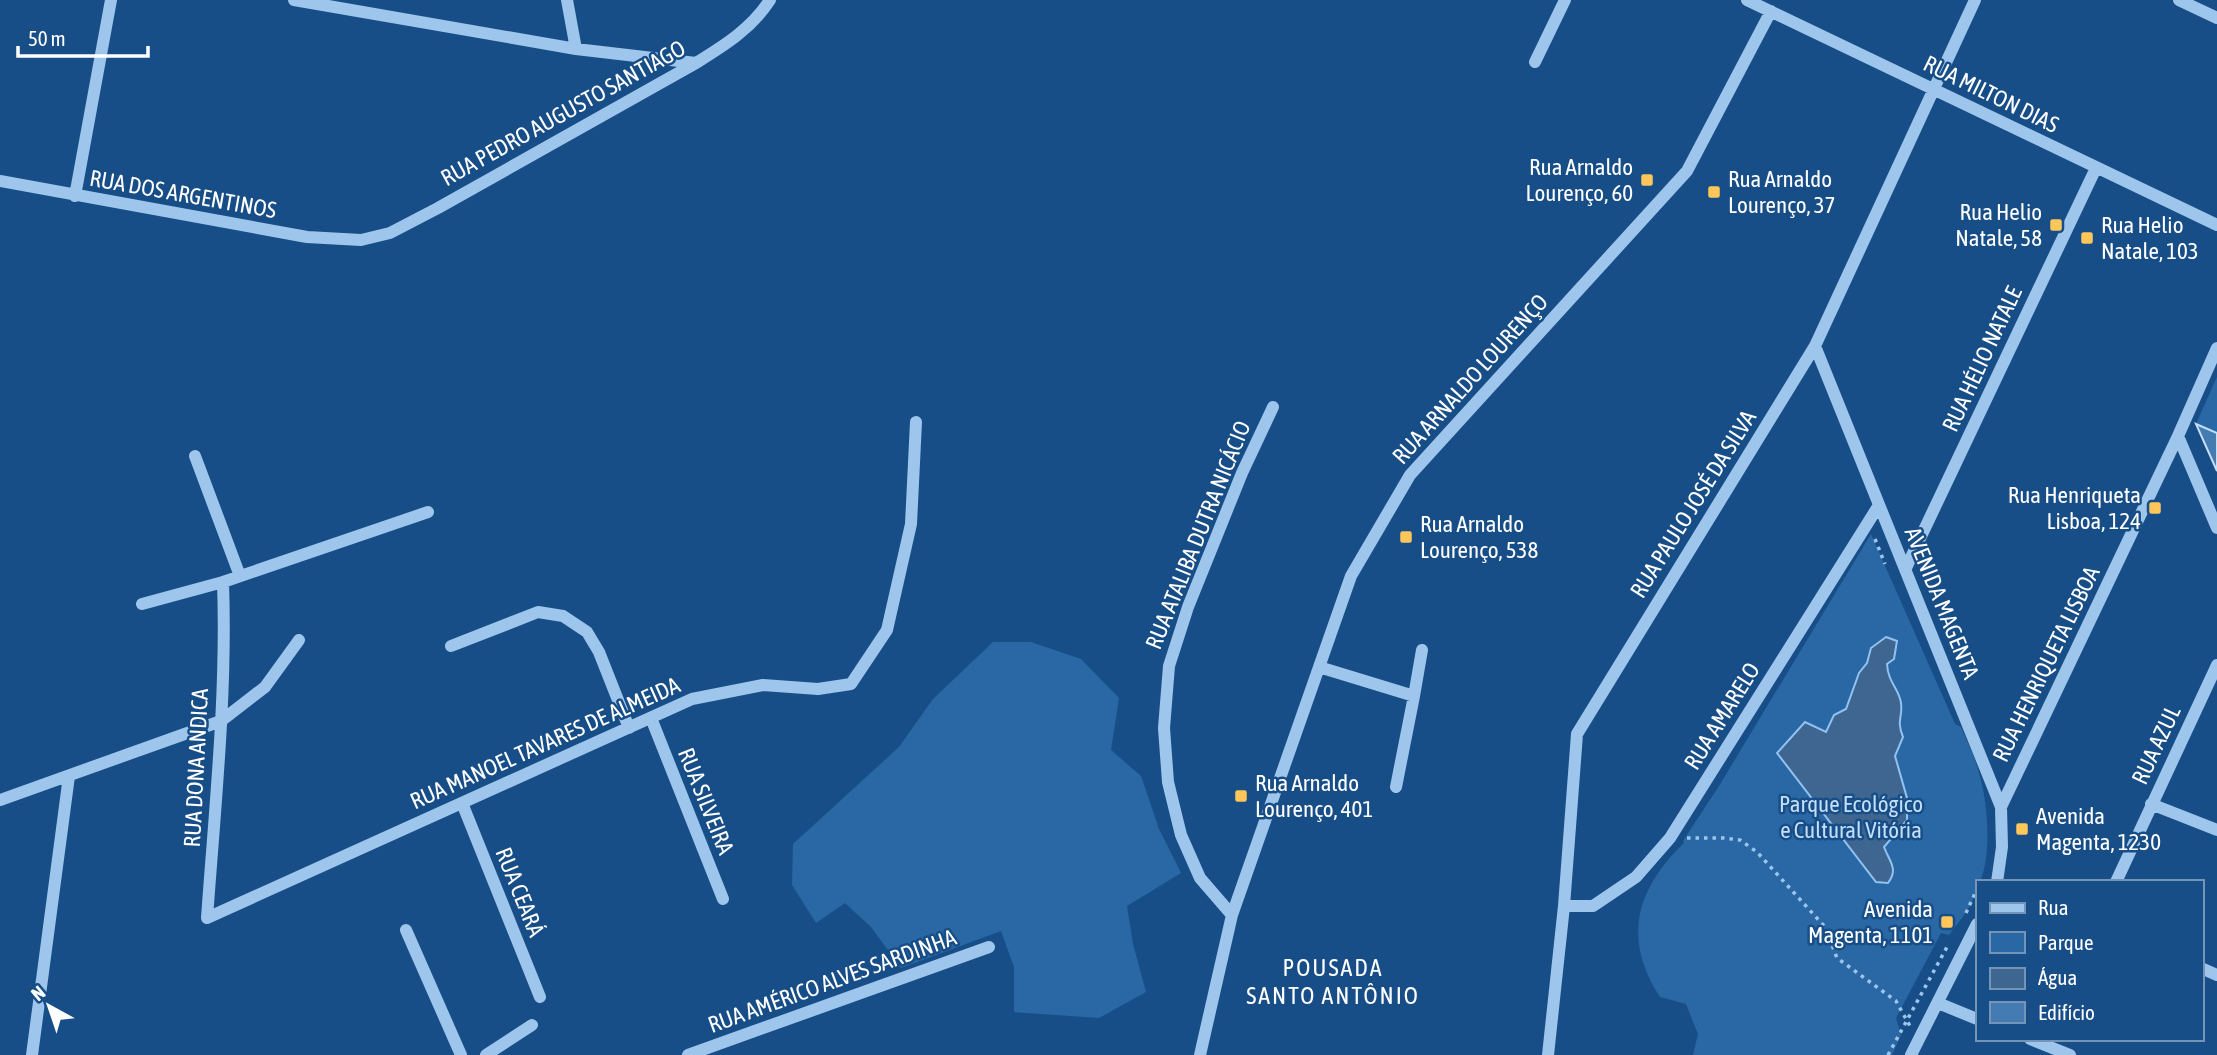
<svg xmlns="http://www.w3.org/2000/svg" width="2217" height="1055" viewBox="0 0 2217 1055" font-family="'Asap Condensed',sans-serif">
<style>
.green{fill:#2a68a5}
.water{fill:#3e6690;stroke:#91c2f0;stroke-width:2}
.building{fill:#447bb2;stroke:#c4dffa;stroke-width:2}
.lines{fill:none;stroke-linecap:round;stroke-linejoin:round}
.path{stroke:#9ec6ed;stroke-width:3.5;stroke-dasharray:3.5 5;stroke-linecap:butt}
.minor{stroke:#9ec6ed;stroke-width:12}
.poi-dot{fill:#ffc75a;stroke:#184e87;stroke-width:2.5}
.labels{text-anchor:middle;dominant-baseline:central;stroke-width:5;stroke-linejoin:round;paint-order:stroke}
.street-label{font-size:23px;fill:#fff;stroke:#184e87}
.poi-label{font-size:23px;fill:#fff;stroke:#184e87;text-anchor:start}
.park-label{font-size:23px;fill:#c4dffa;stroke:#184e87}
.neighbourhood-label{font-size:24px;letter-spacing:2px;fill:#fff;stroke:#184e87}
</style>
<rect width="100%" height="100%" fill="#184e87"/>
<path class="green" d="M2217,377v56l-21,-9z
M1871,534l84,190 6,3c6,15 14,30 18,46 9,30 13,80 1,109h-3c0,20 -17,38 -28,53l-8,-2 -45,85 5,17 -9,20h-199l5,-21 -12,-30 -26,-7c-38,-58 -24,-108 24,-154l-1,-2 36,-55z
M993,642h38l50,17 38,39 -8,52 30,26 18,53 22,44 -54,33 6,38 13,48 -47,26 -85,-6v-45l-13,-36 -100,37 -30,-41 -26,-24 -29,20 -24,-38 1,-41 106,-97 34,-48z"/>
<path class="water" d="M1886,637l11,4 -3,18 -7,5c1,19 12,24 14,39 2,14 -5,17 2,34l-8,19 12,42v22l-23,27c5,14 15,22 4,36l-12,-1 -99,-129 28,-31 21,10 8,-17 12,-6 13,-36 8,-10 4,-15z"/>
<path class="building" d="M2196,424l21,9v38z"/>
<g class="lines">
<path class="path" d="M1875,539l10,25
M1687,838h37l16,2 17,12 68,75 12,31 59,43 14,25
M1966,913l11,-24
M1888,1055l59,-108"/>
<path class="minor" d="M294,0l282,49 120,14
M567,0l9,49
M1747,0l470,225
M2179,0l38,18
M1535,62l30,-62
M0,181l307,56 54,3 29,-7 48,-25 258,-145c29,-18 55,-34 74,-63
M75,196l36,-196
M1815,346l186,461 1,40 -5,35
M2178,436l39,92
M195,456l45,120
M428,512l-205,70c4,112 -8,224 -16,336l485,-219 71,-14 55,4 33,-5 36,-54 24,-106 5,-102
M1906,568l190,-400
M142,604l81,-22
M451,646l87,-34 25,4 24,16 12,20 30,76
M1319,667l95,29 -18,91
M1414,696l8,-46
M651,718l72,181
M0,800l221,-79 44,-34 34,-47
M462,803l78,194
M2151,804l66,26
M2001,807l177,-371 39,-88
M2116,882l101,-217
M1564,906h29l43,-29 34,-39 209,-333
M1232,915l-32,-37 -19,-43 -13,-53 -4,-54 5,-62 19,-59 54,-134 31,-66
M406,930l55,125
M2201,968l16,7
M1938,1003l39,16
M2030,1039l40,16
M32,1055l37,-279
M486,1055l46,-30
M688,1055l301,-108
M1200,1055l32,-140 119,-339 59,-101 277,-304 84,-160
M1548,1055l16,-149 13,-172 238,-388 160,-346
M1911,1055l66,-131"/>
</g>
<g class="poi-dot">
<rect x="1640" y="173" width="14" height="14" rx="3.5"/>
<rect x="1707" y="185" width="14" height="14" rx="3.5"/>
<rect x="2049" y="218" width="14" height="14" rx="3.5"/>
<rect x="2080" y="231" width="14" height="14" rx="3.5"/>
<rect x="2148" y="501" width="14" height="14" rx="3.5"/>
<rect x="1399" y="530" width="14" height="14" rx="3.5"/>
<rect x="1234" y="789" width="14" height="14" rx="3.5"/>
<rect x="2015" y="822" width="14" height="14" rx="3.5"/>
<rect x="1940" y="915" width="14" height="14" rx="3.5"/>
</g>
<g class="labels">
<g class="street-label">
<text transform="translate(1991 94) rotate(26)">RUA MILTON DIAS</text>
<text transform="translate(563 113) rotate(-29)">RUA PEDRO AUGUSTO SANTIAGO</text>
<text transform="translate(183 194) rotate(10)">RUA DOS ARGENTINOS</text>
<text transform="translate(1982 359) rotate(-65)">RUA HÉLIO NATALE</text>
<text transform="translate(1470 379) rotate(-48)">RUA ARNALDO LOURENÇO</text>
<text transform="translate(1693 504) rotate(-58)">RUA PAULO JOSÉ DA SILVA</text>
<text transform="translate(1198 535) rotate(-68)">RUA ATALIBA DUTRA NICÁCIO</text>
<text transform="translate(1942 603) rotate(68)">AVENIDA MAGENTA</text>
<text transform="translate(2046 664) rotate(-64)">RUA HENRIQUETA LISBOA</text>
<text transform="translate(1722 716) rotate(-58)">RUA AMARELO</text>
<text transform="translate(545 743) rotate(-24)">RUA MANOEL TAVARES DE ALMEIDA</text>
<text transform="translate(2156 745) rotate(-65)">RUA AZUL</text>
<text transform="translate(196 768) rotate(-87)">RUA DONA ANDICA</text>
<text transform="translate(706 801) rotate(68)">RUA SILVEIRA</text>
<text transform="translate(520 892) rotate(68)">RUA CEARÁ</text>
<text transform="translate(832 981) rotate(-20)">RUA AMÉRICO ALVES SARDINHA</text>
</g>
<g class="poi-label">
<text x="1633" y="167" text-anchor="end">Rua Arnaldo<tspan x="1633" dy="26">Lourenço, 60</tspan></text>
<text x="1728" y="179">Rua Arnaldo<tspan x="1728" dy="26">Lourenço, 37</tspan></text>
<text x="2042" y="212" text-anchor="end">Rua Helio<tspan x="2042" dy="26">Natale, 58</tspan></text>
<text x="2101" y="225">Rua Helio<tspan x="2101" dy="26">Natale, 103</tspan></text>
<text x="2141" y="495" text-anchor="end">Rua Henriqueta<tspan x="2141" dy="26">Lisboa, 124</tspan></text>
<text x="1420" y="524">Rua Arnaldo<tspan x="1420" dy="26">Lourenço, 538</tspan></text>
<text x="1255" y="783">Rua Arnaldo<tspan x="1255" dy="26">Lourenço, 401</tspan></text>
<text x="2036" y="816">Avenida<tspan x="2036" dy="26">Magenta, 1230</tspan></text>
<text x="1933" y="909" text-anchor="end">Avenida<tspan x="1933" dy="26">Magenta, 1101</tspan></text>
</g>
<g class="park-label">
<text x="1851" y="804">Parque Ecológico<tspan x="1851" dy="26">e Cultural Vitória</tspan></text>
</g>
<g class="neighbourhood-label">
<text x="1333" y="967">POUSADA<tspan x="1333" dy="28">SANTO ANTÔNIO</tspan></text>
</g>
</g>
<rect x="1976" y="880" width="228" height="161" fill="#184e87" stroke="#7495b7" stroke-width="2"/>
<rect x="1990" y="903" width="35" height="10" fill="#9ec6ed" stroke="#7495b7" stroke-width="2"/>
<text x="2038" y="915" font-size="21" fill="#ffffff">Rua</text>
<rect x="1990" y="932" width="35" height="21" fill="#2a68a5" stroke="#7495b7" stroke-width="2"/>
<text x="2038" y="950" font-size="21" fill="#ffffff">Parque</text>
<rect x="1990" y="968" width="35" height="21" fill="#3e6690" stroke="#7495b7" stroke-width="2"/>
<text x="2038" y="985" font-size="21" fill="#ffffff">Água</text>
<rect x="1990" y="1002" width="35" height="21" fill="#447bb2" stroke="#7495b7" stroke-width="2"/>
<text x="2038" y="1020" font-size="21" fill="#ffffff">Edifício</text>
<g transform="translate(49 1006) rotate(320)" stroke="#184e87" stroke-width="5" paint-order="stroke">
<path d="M0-5L12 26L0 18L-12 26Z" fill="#ffffff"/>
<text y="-10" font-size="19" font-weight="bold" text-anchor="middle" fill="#ffffff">N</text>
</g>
<path d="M18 46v10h130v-10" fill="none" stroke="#ffffff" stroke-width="3.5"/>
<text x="28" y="46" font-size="21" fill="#ffffff" stroke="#184e87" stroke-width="5" paint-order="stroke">50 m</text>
</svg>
